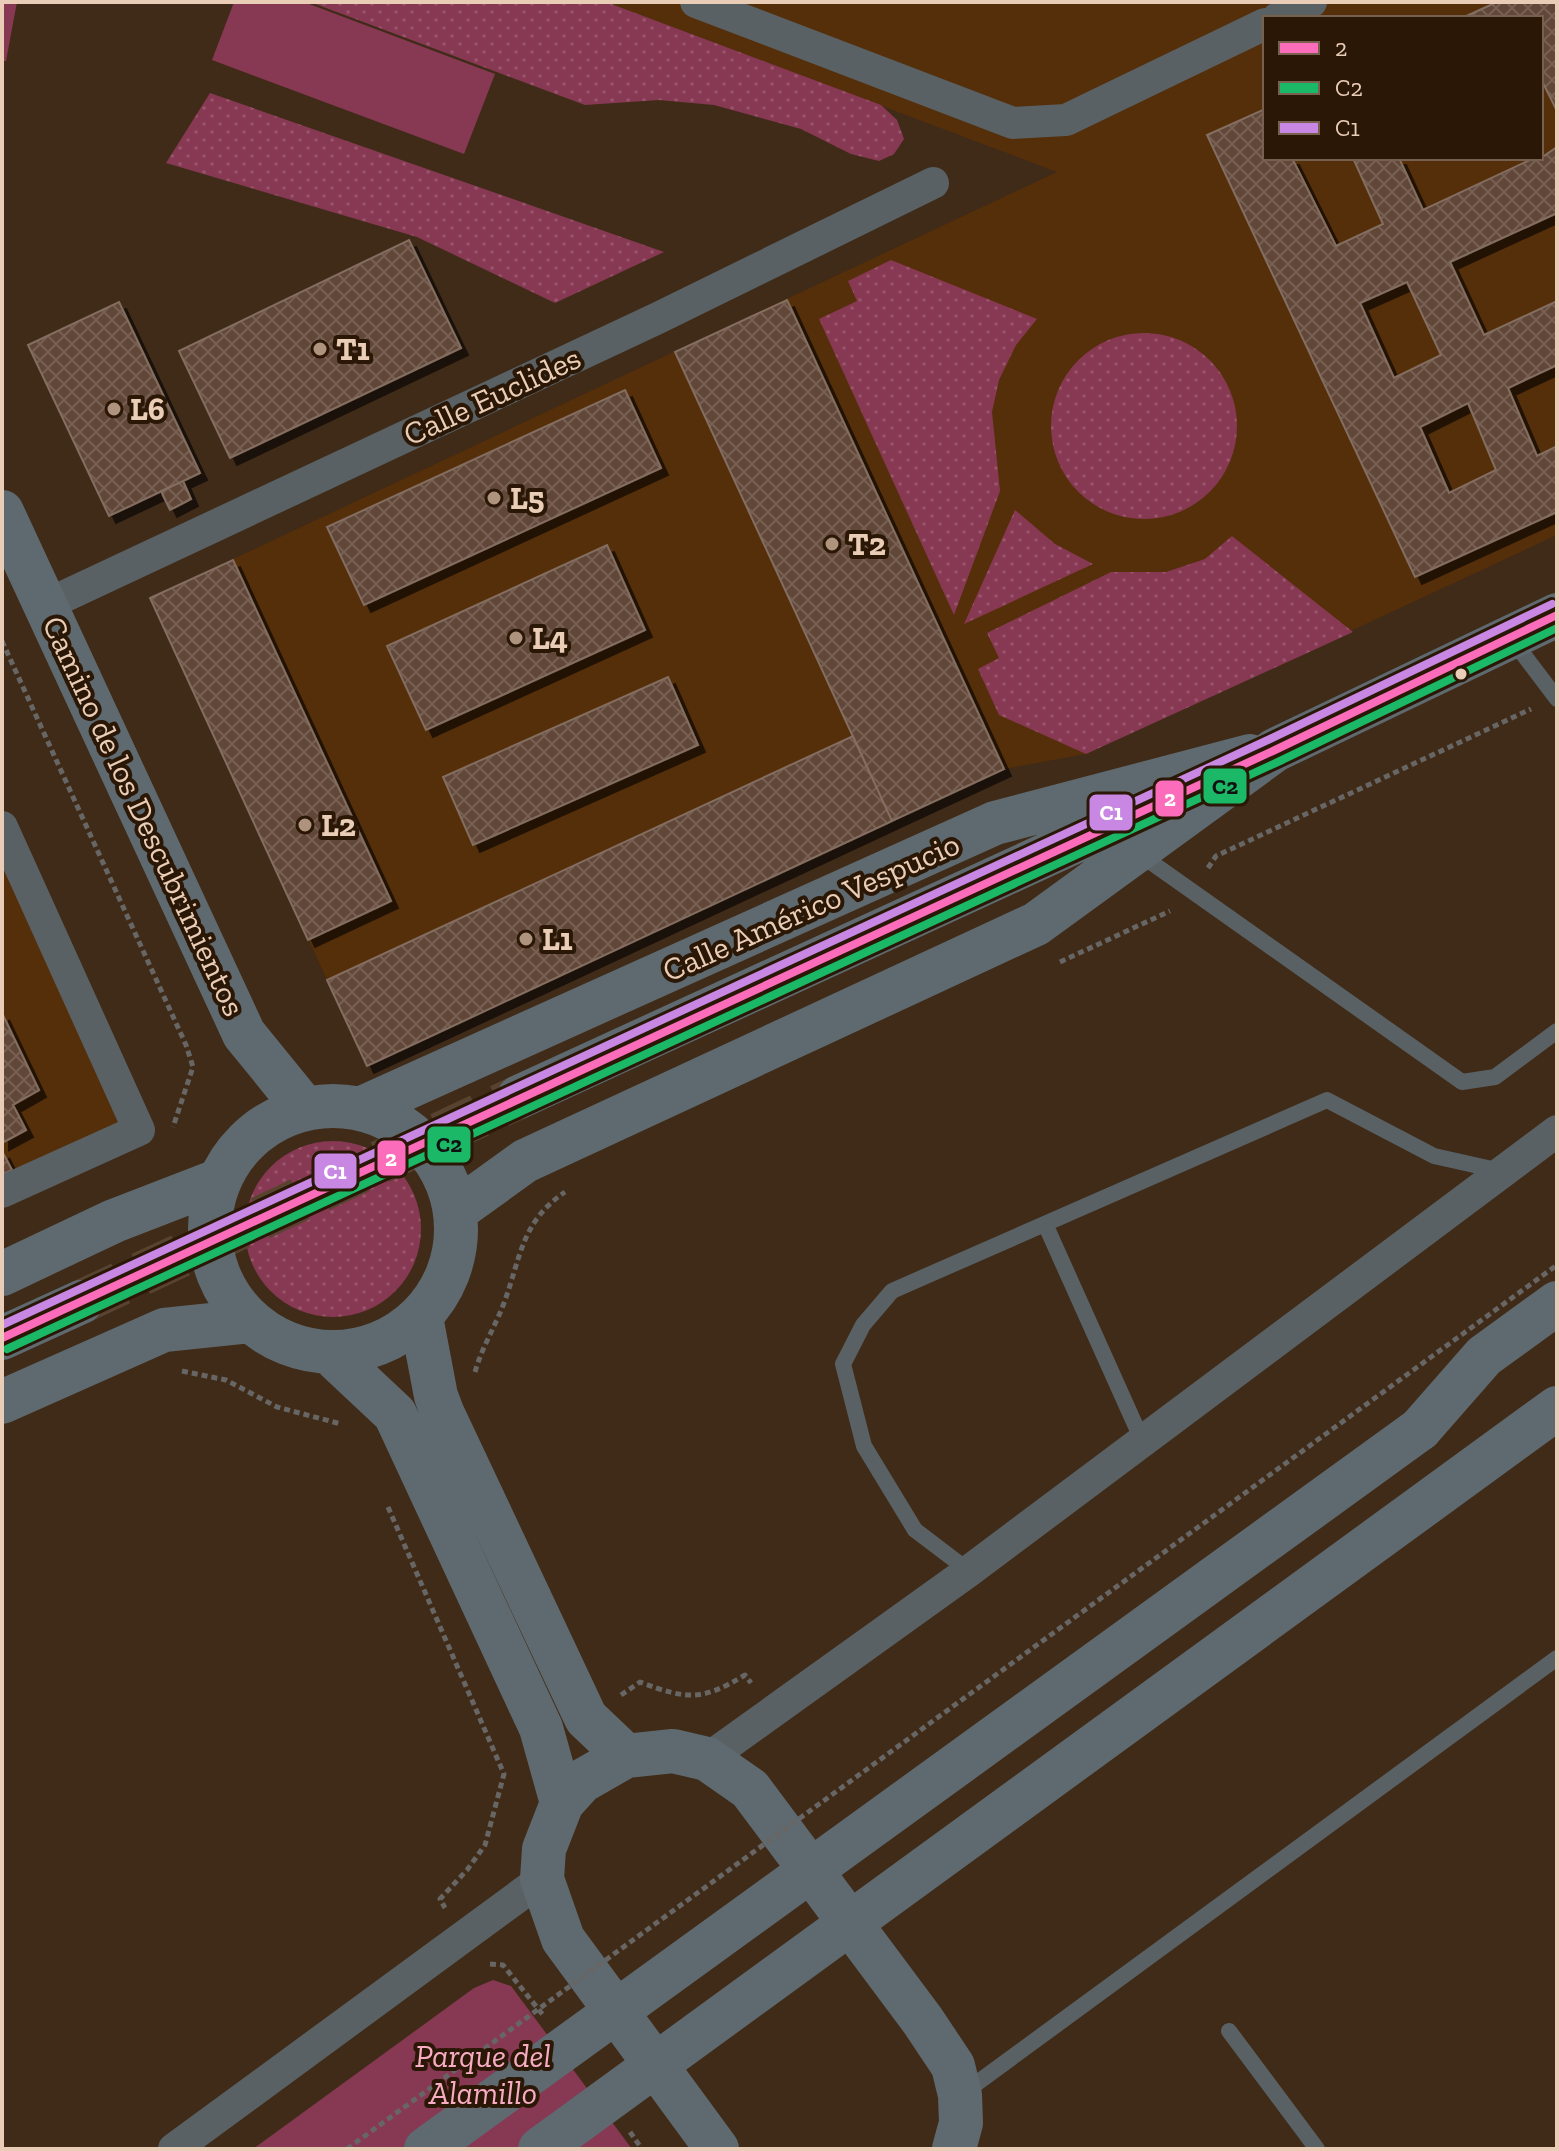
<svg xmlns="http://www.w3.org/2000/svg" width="1559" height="2151" viewBox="0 0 1559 2151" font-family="'Zilla Slab',serif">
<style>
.built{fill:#552e0a;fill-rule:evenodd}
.grass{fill:url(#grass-dots)}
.green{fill:#873853}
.building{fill:url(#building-cross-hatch);stroke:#836e61;stroke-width:2;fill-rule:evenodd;filter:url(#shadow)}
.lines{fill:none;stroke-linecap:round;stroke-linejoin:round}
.secondary-tunnel{stroke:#584330;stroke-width:44;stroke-dasharray:44 22;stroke-linecap:butt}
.path{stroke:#676664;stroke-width:5;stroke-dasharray:6 4;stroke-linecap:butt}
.lane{stroke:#596164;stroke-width:16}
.street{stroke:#596164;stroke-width:32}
.secondary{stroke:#5f6a70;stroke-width:44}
.path-bridge{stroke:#676664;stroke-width:5;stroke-dasharray:6 4;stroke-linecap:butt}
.secondary-bridge{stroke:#5f6a70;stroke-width:44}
.bus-1-casing{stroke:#2b1706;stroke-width:14}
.bus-2-casing{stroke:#2b1706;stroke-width:14}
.bus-3-casing{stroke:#2b1706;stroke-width:14}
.bus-1{stroke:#fb6dba;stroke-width:8}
.bus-2{stroke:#1ab867;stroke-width:8}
.bus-3{stroke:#c787e3;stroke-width:8}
.poi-dot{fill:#ae947f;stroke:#2b1706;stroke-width:3}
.bus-dot{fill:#e9cdb7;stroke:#2b1706;stroke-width:3}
.labels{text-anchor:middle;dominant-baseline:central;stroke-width:8;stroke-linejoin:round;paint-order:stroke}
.poi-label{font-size:32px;font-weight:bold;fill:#e9cdb7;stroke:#2b1706;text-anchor:start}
.street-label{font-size:32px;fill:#e9cdb7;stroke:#2b1706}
.park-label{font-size:32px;font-style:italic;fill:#f7acc3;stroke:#2b1706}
.line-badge{stroke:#2b1706;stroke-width:3}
.badge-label{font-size:22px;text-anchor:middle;font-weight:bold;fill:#fff}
.pale-badge-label{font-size:22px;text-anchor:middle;font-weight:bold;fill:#111}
</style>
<defs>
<pattern id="grass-dots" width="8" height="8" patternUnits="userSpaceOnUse" patternTransform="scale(2)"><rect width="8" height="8" fill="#873853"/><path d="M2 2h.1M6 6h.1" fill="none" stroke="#98546a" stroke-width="1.8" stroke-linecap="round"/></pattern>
<pattern id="building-cross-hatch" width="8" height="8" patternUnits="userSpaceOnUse" patternTransform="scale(2)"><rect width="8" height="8" fill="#604638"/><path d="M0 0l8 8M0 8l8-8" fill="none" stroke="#776053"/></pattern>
<filter id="shadow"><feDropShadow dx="7" dy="7" stdDeviation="0" flood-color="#0009"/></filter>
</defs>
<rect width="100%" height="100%" fill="#3f2b18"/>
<path class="built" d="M606,2h951v533l-471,219 -82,15 -637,297 -217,-468 907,-426zM1265,18h276v140h-276z
M2,827l137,303 -137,62z"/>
<path class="grass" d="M310,2h296l275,103 16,15 7,19 -10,15 -15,7 -28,-7 -50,-25 -87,-24 -55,-5 -74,5z
M210,93l454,159 -109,51 -138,-66 -251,-74z
M891,260l146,59 -21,26 -17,35 -7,32 8,79 -46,124 -135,-296 38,-18 -9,-20z
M1051 426a93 93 0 1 1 186 0a93 93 0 1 1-186 0Z
M1015,510l40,34 38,20 -129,60z
M1232,536l121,96 -267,122 -87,-39 -21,-46 21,-11 -12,-25 124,-61h55l39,-13z
M245 1229a88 88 0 1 1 176 0a88 88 0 1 1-176 0Z"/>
<path class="green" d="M2,2h15l-11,59h-4z
M234,2h70l191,72 -31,80 -252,-94z
M493,1980l18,6 121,163h-379l221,-161z"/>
<path class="building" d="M1497,2h60v109l-16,-32v-61h-79z
M1265,109v49h27l44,88 47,-22 -30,-66h46l24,52 111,-52h7l16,-11v66l-107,49 34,73 73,-34v64l-49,23 29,68 20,-10v66l-142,65 -208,-442zM1407,282l34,73 -47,23 -34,-75zM1468,403l28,67 -47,23 -29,-66z
M409,240l52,108 -231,110 -51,-107z
M787,300l217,469 -112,52 -217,-469z
M119,302l81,171 -91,43 -81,-171z
M625,390l36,78 -297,137 -37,-78z
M183,481l8,18 -21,11 -9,-19z
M607,545l38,85 -219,100 -39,-84z
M233,560l158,341 -83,39 -158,-342z
M668,677l30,68 -225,100 -30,-68z
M853,736l39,85 -525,245 -40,-86z
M2,1013l37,77 -26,15 13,25 -24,13z
M2,1151l10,19 -10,5z"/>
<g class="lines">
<path class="secondary-tunnel" d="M81,1302l438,-205"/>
<path class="path" d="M2,641l184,404 7,22 -20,60
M1208,868l8,-12 315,-147
M1060,962l110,-51
M131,1258l16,34
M182,1371l44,9 51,27 64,17
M475,1372c7,-25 20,-45 29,-69 17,-46 17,-81 61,-111
M388,1507l116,267 -19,71 -18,25 -27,29 5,9
M621,1695l19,-13c47,18 62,19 105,-7l6,8
M490,1964l13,1 40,50
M630,2132l12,17"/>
<path class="lane" d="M1511,638l46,61
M1138,853l324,229 33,-5 62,-46
M1046,1226l96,214
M969,1571l-54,-41 -51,-84 -21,-82 20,-39 29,-34 435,-191 107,56 67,15
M1229,2031l88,118
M962,2094l595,-436"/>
<path class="street" d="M696,2l317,121 53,-3 199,-96
M1278,18l33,-16
M48,604l610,-286 275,-135
M2,827l137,303 -137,62
M707,1759l262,-188 588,-440
M174,2149l368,-270"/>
<path class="secondary" d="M2,512l242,522 61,75
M519,1097l649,-298
M210 1229a123 123 0 1 1 246 0a123 123 0 1 1-246 0Z
M362,1108l633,-285 255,-67
M457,1210l68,-49 511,-237 239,-174 282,-135
M2,1274l112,-53 106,-41
M421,1317l15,79 6,16 144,306 40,38
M2,1338l79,-36
M330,1353l65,61 146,314 21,75
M2,1402l162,-72 86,-9
M1420,1429l64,-73 73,-53
M717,2149l-154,-210 -21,-60 2,-30 18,-46 20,-22 44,-25 47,-5 34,8 43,30 173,232 30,45 7,29 1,28 -7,26"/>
<path class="path-bridge" d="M347,2149l1210,-884"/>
<path class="secondary-bridge" d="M426,2149l994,-720
M540,2149l1017,-741"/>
<g class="bus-1-casing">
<path id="bus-1" d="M2,1338l1273,-588 282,-135"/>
</g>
<g class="bus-2-casing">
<path id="bus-2" d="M7,1349l1273,-588 277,-133"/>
</g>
<g class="bus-3-casing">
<path id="bus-3" d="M2,1325l1268,-586 282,-135"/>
</g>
<use href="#bus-1" class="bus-1"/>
<use href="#bus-2" class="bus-2"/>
<use href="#bus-3" class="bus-3"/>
</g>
<g class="poi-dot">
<circle cx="320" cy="349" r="8"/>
<circle cx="114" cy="409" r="8"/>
<circle cx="494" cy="498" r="8"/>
<circle cx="832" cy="544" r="8"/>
<circle cx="516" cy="638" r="8"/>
<circle cx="305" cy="825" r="8"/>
<circle cx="526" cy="939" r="8"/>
</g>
<circle class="bus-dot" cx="1461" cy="674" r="7"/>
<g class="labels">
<g class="poi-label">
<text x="336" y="349">T1</text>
<text x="130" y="409">L6</text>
<text x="510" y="498">L5</text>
<text x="848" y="544">T2</text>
<text x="532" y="638">L4</text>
<text x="321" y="825">L2</text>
<text x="542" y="939">L1</text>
</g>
<g class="street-label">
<text transform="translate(492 396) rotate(-25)">Calle Euclides</text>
<text transform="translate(144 816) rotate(65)">Camino de los Descubrimientos</text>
<text transform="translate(811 907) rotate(-24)">Calle Américo Vespucio</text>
</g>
<g class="park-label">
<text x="483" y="2056">Parque del<tspan x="483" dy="37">Alamillo</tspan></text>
</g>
</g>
<g class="line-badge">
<rect x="1202" y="767" width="46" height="38" rx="8" fill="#1ab867"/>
<rect x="1154" y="779" width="31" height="39" rx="8" fill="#fb6dba"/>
<rect x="1088" y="793" width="46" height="39" rx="8" fill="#c787e3"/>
<rect x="426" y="1125" width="46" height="39" rx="8" fill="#1ab867"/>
<rect x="376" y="1139" width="31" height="38" rx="8" fill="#fb6dba"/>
<rect x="313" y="1152" width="45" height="38" rx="8" fill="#c787e3"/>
</g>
<g class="badge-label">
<text x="1170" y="806">2</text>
<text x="1111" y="820">C1</text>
<text x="391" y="1166">2</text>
<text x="335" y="1179">C1</text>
</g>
<g class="pale-badge-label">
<text x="1225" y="794">C2</text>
<text x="449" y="1152">C2</text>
</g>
<rect width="1559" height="2151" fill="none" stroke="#e9cdb7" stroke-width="8"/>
<rect x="1263" y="16" width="280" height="144" fill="#2b1706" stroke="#77604d" stroke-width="2"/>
<rect x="1279" y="42" width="40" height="12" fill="#fb6dba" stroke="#77604d" stroke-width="2"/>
<text x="1335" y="56" font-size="24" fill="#e9cdb7">2</text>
<rect x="1279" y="82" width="40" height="12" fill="#1ab867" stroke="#77604d" stroke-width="2"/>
<text x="1335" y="96" font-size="24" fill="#e9cdb7">C2</text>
<rect x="1279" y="122" width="40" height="12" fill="#c787e3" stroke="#77604d" stroke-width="2"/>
<text x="1335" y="136" font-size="24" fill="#e9cdb7">C1</text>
</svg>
